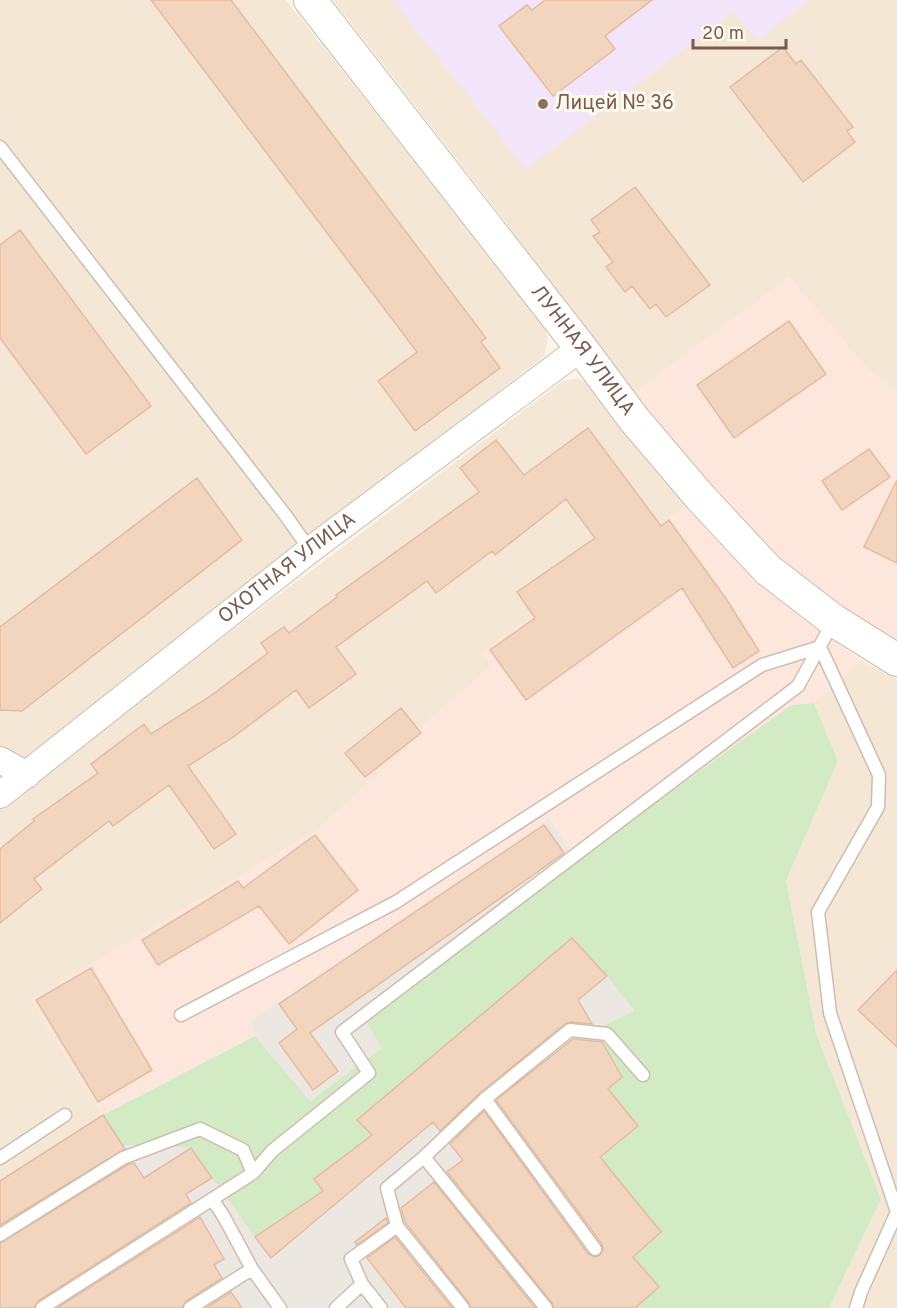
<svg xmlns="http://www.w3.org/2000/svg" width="897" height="1308" viewBox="0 0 897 1308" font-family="Overpass,sans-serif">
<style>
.residential{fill:#f4e7d6}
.commercial{fill:#fde6db}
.industrial{fill:#ede7e1}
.education{fill:#f2e4f9}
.green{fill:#d3ebc5}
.building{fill:#f2d5bf;stroke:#e5bc9f;stroke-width:1.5}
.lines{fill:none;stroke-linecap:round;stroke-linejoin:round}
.service-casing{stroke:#cfbdad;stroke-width:15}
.minor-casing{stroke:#cfbdad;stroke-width:28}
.tertiary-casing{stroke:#cfbdad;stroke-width:34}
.service{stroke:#fff;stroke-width:12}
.minor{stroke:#fff;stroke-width:26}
.tertiary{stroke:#fff;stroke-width:32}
.education-dot{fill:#8d6e63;stroke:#fff9ee;stroke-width:2}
.labels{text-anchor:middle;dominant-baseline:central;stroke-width:6;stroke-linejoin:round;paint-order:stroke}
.education-label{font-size:20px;fill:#785e54;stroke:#fff9ee;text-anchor:start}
.street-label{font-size:20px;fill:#775c4b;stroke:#fff9ee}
</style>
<rect width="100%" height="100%" fill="#fcf5e7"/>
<path class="residential" d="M0,0h286l257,323 5,17 -4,16 -544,425z
M333,0h564v392l-30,-24 -78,-91 -155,116 -143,-190z
M577,378l13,8 100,117 -209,150 10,13 -69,60 3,6 -107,97 -287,171 72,115 -103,66v-376l563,-424z
M861,660l36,20v628h-68l52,-109 -65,-166 -30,-152 52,-120 -24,-58z"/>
<path class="commercial" d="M789,277l78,91 30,24v249l-58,-37 -59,-45 -68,-70 -78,-96z
M690,503l68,80 49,39 54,38 -47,43 -23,2 -215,155 -27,-42 -299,203 5,15 -152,79 -73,-115 288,-171 107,-97 -3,-6 68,-60 -9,-13z"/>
<path class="industrial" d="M549,818l27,42 -210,162 17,26 -73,54 -55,-66 -5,-15z
M572,938l35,38 27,35 -38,19 26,47 -14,12 30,37 23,106 -2,55 -24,21h-635v-127l103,-66 19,30 69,3 65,89 67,-46 -9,-12 57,-44 -14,-15z"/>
<path class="education" d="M392,0h417l-51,40 -26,-27 -206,156z"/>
<path class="green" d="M814,703l24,58 -52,120 30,152 65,166 -52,109h-194l24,-21 -26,-30 27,-25 -60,-75 37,-31 -29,-37 14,-12 -27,-47 39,-19 -27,-35 -34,-38 -216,182 15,15 -57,44 8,12 -68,46 -64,-89 -69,-3 -19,-30 152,-79 55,65 72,-53 -16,-26 210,-162 215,-155z"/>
<path class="building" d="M151,0h80l255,338 -5,4 19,26 -85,63 -37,-50 39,-29z
M545,0h107l-47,36 10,13 -62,47 -54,-70 28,-21 5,5z
M783,47l13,17 5,-4 52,67 -6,4 8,11 -52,40 -73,-95z
M635,187l75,98 -44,32 -10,-13 -6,5 -18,-23 -7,6 -19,-25 7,-5 -20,-26 7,-4 -9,-12z
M20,230l131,176 -65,48 -86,-116v-93z
M789,321l37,53 -92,64 -37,-53z
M588,428l73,98 8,-6 58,80 32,51 -26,17 -51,-80 -156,112 -36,-50 45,-32 -18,-26 78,-54 -29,-39 -71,56 -3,-4 -56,42 -9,-12 -91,66 20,27 -47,34 -13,-18 -64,48 -44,28 48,68 -22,15 -45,-64 -56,41 -4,-5 -75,58 8,10 -42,34v-74l34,-28 -1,-2 65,-46 -7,-9 53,-40 7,10 58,-37 59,-44 -7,-10 23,-16 5,6 48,-36 -1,-2 143,-103 -19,-24 36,-28 28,35z
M869,449l21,28 -48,33 -20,-29z
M197,478l45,62 -220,171 -22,-1v-83z
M897,480v83l-33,-16z
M401,708l20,25 -56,44 -20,-24z
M544,825l20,28 -254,180 28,38 -25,19 -34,-47 18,-14 -18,-25z
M315,835l43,55 -69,54 -30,-38 -101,59 -16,-25 96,-59 5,7z
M572,938l35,38 -29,24 14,24 -21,-2 -6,2 -85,69 -40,38 -7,-9 -162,136 -16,-21 68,-46 -9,-12 58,-44 -15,-15z
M91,968l61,102 -54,32 -62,-102z
M897,970v77l-39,-37z
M573,1039l29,3 20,35 -14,12 30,37 -38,31 61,75 -28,25 26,30 -24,21h-81l-2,-5 -105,-131 16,-12 -13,-16 34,-33 104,143 7,3 5,-2 3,-6 -1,-5 -106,-144z
M103,1115l22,34 -125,76v-44z
M191,1148l21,30 -26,16 5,9 -153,98 -4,7h-34v-65l127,-78 7,-2 10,15z
M434,1182l101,126h-64l-2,-5 -64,-81 -4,-14z
M200,1217l24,42 -10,6 8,13 -36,23 -4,7h-125z
M386,1218l2,5 -31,22 -2,-3z
M395,1237l57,71h-46l-39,-50z
M231,1292l11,16h-36z"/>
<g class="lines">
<g class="service-casing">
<path id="service" d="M0,147l286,369 24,34
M181,1015l215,-113 366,-237 58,-18 59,128 -1,32 -60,105 12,101 67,199 -36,80 -5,16
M485,1099l110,150
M424,1157l-37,31 10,38 66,82
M0,1158l65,-43
M212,1199l12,18 28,52 28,39
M0,1235l123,-77 77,-29 43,21 10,23
M362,1284l-11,-25 46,-33
M42,1308l211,-135 19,-22 97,-78 -27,-41 456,-346 35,-64
M190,1308l62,-39
M336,1308l26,-24 19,24
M546,1308l-122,-151 61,-58 85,-69 37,4 36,41"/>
</g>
<g class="minor-casing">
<g id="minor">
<path d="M0,760l27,15"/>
<path id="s1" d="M0,795l310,-245 271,-202"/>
</g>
</g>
<g class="tertiary-casing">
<g id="tertiary">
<path id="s2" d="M310,0l271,348 52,70 67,79 68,73 65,50 64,40"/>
</g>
</g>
<use href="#service" class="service"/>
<use href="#minor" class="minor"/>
<use href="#tertiary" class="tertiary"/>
</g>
<circle class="education-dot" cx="543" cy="104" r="6"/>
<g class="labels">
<g class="education-label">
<text x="555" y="104">Лицей № 36</text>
</g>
<g class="street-label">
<text stroke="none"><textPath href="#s2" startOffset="444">ЛУННАЯ УЛИЦА</textPath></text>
<text stroke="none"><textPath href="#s1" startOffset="366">ОХОТНАЯ УЛИЦА</textPath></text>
</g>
</g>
<path d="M693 39v9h93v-9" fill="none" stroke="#775c4b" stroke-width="3"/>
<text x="702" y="39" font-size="18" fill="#775c4b" stroke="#fff9ee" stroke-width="4.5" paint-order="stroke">20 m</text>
</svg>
